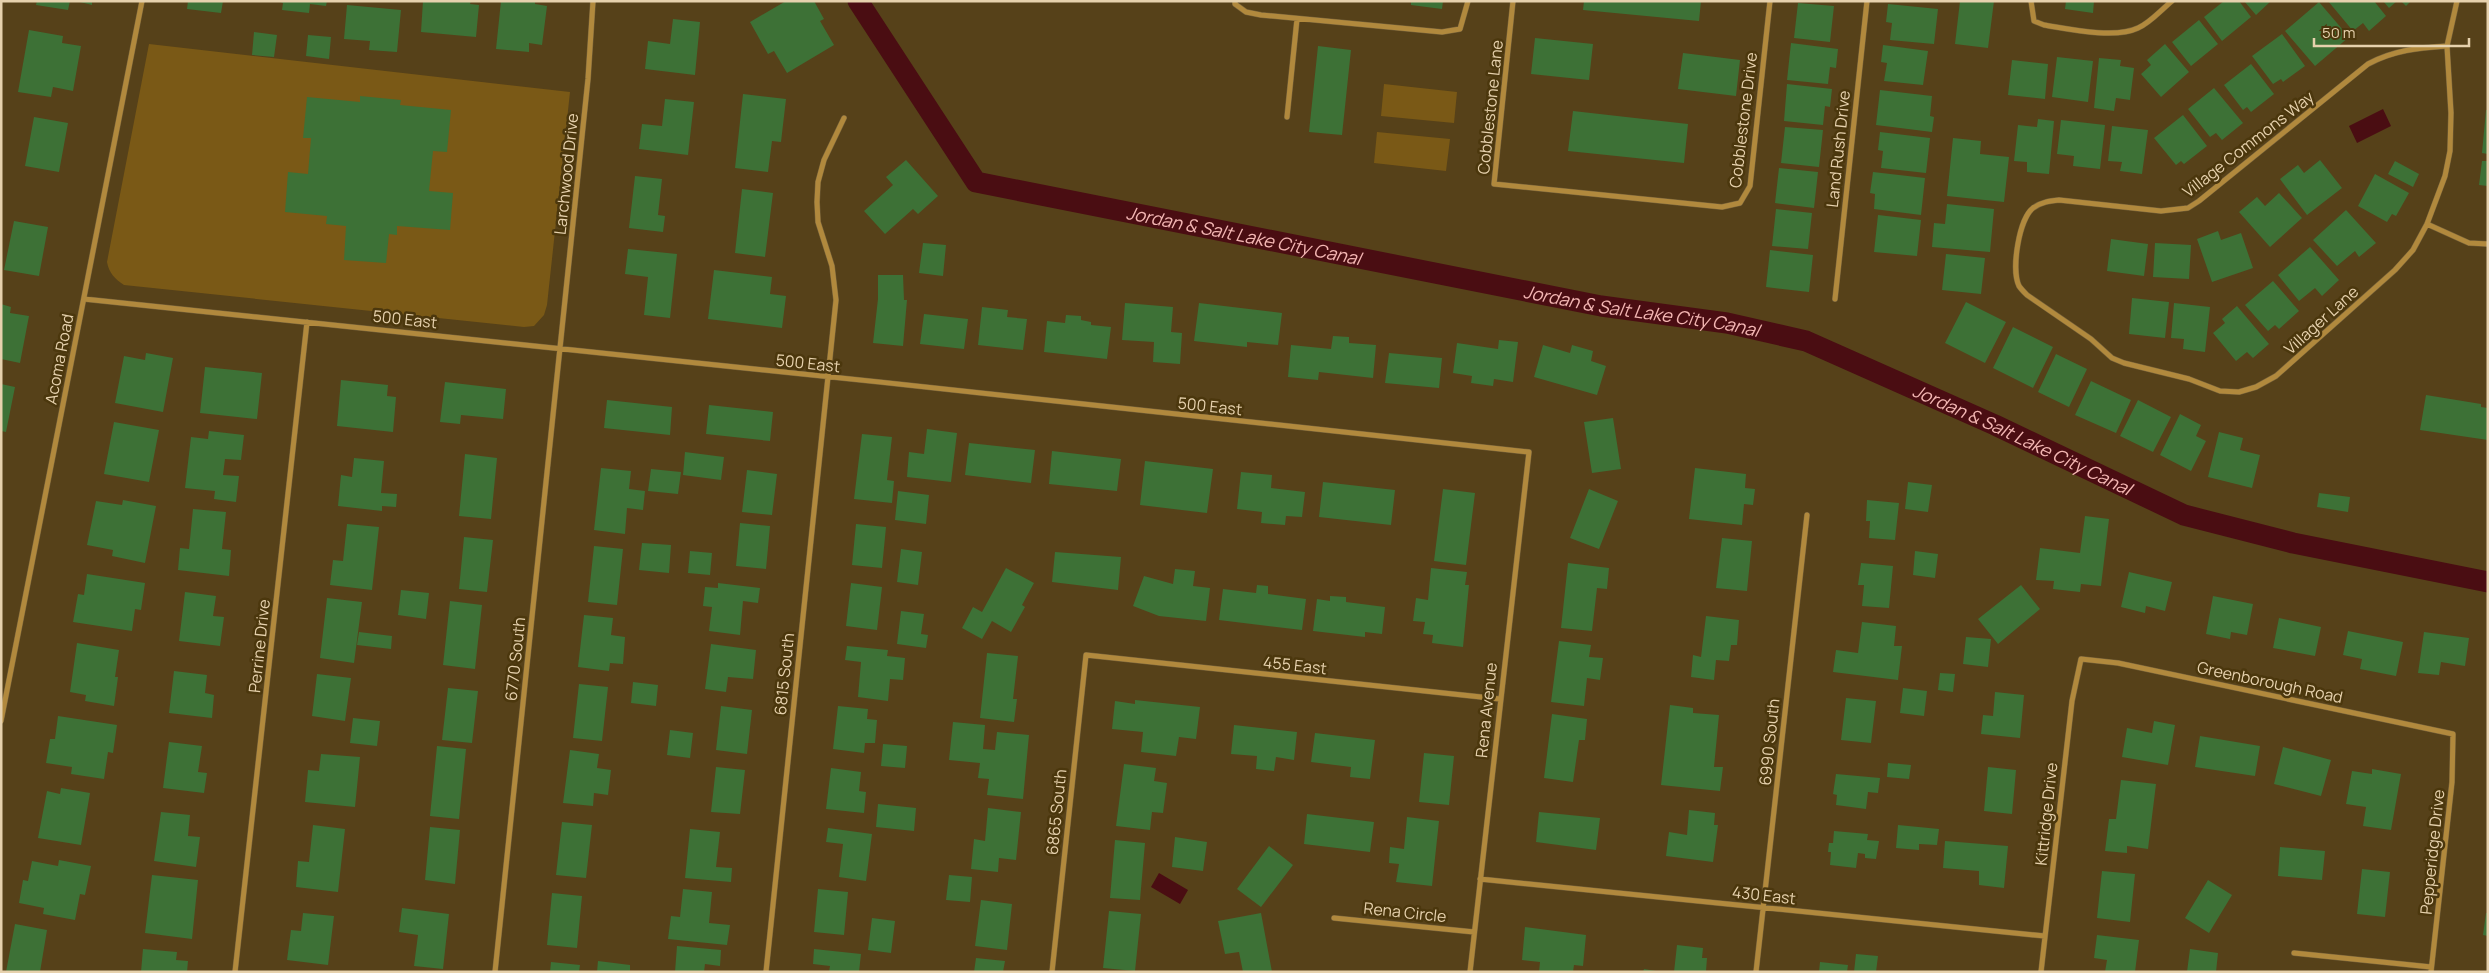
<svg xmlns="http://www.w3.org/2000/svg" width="2489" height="973" viewBox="0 0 2489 973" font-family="Manrope,sans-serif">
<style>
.green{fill:#7a5916}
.water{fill:#4a0d12}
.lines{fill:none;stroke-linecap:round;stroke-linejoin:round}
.canal{stroke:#4a0d12;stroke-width:21}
.building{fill:#3d7136}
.street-casing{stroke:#75613b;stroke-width:6}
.street{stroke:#b1893d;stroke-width:5}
.labels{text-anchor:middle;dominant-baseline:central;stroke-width:5;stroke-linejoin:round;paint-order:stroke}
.street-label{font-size:16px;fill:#e6d1ad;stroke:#4b370d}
.water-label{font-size:18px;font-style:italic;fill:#f3b6b3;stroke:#4b370d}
</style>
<rect width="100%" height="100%" fill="#564119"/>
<path class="green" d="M149,44l421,48 -23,213 -3,10 -10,11 -10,1 -400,-42c-9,-6 -15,-12 -17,-23z
M1384,84l73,8 -3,31 -73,-7z
M1377,132l73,7 -4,32 -72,-8z"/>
<path class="water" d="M2383,109l8,17 -34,17 -8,-17z
M1159,873l29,17 -8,14 -29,-17z"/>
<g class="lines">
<path class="canal" id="s1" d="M858,1l118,181 625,124 126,17 79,18 189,84 189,90 109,28 195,39"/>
</g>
<path class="building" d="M37,1h33l-2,9 -32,-5z
M76,1h16v4z
M188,1h35l-2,12 -34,-4z
M278,1h49l-1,5 -16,-2 -1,9 -27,-3 1,-7z
M423,1h48l-1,3 9,1 -3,32 -55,-5z
M501,1h34v3l12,2 -5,39 -13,-2v9l-33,-3z
M786,1h28l10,18 -4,2 14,24 -47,28 -13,-22 -6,3 -18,-32z
M1411,1h32l-1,8 -31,-4z
M1584,1h117l-2,20 -116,-11z
M1960,1h34l-6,47 -33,-4z
M2066,1h28l-1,12 -28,-4z
M2224,1h15l12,16 -29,24 -18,-24z
M2244,1h27l-15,14z
M2328,1h46l12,15 -17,15 -6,-8 -10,8z
M2383,1h14l-8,7z
M2401,1h10l-5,5z
M2319,2l30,35 -34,29 -30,-35z
M1798,3l36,3 -4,36 -36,-4z
M1888,4l50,5 -4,35 -44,-4 2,-17 -6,-1z
M347,5l54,5 -4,42 -28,-2 1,-9 -26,-2z
M673,19l27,3 -5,53 -50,-6 3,-28 22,3z
M2199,20l19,24 -27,22 -19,-24z
M29,30l34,6 -1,7 19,3 -8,45 -20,-4 -2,10 -33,-5z
M254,32l23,3 -3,22 -22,-2z
M2282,34l23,32 -22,16 -2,-3 -8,5 -21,-28z
M308,35l23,2 -2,22 -23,-3z
M1535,38l58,6 -4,36 -58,-6z
M1791,43l47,6 -2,19 -6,-1 -2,17 -41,-4z
M2165,44l24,28 -28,25 -20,-23 10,-9 -4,-5z
M1883,45l45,6 -5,34 -39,-4 3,-18 -6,-1z
M1318,46l33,4 -9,85 -33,-3z
M1683,53l57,7 -4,36 -58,-7z
M2057,57l36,4 -5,41 -36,-5z
M2099,58l22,2 -1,6 14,2 -4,32 -14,-2 -2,13 -20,-3z
M2012,60l36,4 -3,35 -37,-4z
M2251,64l23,30 -23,18 -4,-5 -4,3 -19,-25z
M1787,84l45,5 -2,18 -5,-1 -2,19 -39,-4z
M2214,88l29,35 -21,17 -6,-7 -6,4 -22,-28z
M1880,90l52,6 -2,20 4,1 -2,15 -56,-7z
M743,94l43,5 -5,43 -9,-1 -4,31 -33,-4z
M360,96l41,4 -1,5 51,5 -4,42 -14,-1 -4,40 24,2 -3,37 -53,-4v9l-8,-1 -3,29 -42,-3 2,-34 -20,-2 1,-8 -42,-4 3,-40 20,2 3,-36h-8l4,-41 53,5z
M665,99l29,3 -6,53 -49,-6 3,-25 20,2z
M2486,110h2v44l-6,-1z
M1573,111l115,13 -4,39 -116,-12z
M2183,115l24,31 -23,18 -3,-3 -5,4 -22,-27z
M34,117l34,6 -9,49 -34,-6z
M2038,119l16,2 -5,53 -22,-2v-10l-13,-1 4,-36 19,2z
M2061,120l44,5 -5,44 -27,-3 1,-10 -17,-2z
M2112,126l36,4 -6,44 -22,-3 2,-9 -14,-1z
M1785,127l38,3 -4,37 -38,-4z
M1880,132l50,6 -4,35 -45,-5 2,-17 -5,-1z
M1953,138l28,3 -1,13 29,3 -5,45 -57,-6z
M906,160l32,36 -20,18 -5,-5 -28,25 -21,-23 29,-26 -7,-8z
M2320,160l22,28 -35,27 -27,-36 18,-14 6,8z
M2395,161l24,13 -6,13 -25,-13z
M2482,161h6v25l-9,-1z
M1779,168l39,4 -4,36 -39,-5z
M1873,172l52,6 -4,37 -47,-6 1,-15 -5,-1z
M2375,174l34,19 -13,23 -4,-2 -5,8 -29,-16z
M635,176l27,3 -4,36 7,1 -2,16 -34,-4z
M742,189l31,4 -8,64 -30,-4z
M2279,193l23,25 -32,29 -31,-35 18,-15 8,9z
M1947,204l47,5 -4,43 -58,-5 2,-24 11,1z
M1776,209l36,4 -4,36 -36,-3z
M2346,210l30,33 -17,14 -4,-6 -18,15 -24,-26z
M1878,215l43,5 -4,36 -43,-4z
M14,221l34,6 -9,49 -35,-6z
M2218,231l3,9 20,-7 12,35 -41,14 -15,-43z
M2111,239l37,5 -4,32 -37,-5z
M923,243l23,2 -3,31 -24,-3z
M2155,243l36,2 -2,34 -36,-2z
M2310,247l29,33 -17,16 -7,-8 -16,13 -21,-26z
M628,249l49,5 -7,64 -26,-3 4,-38 -23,-3z
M1770,250l43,5 -4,37 -43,-5z
M1946,254l39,4 -4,36 -39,-4z
M714,270l58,7 -2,17 16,2 -4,32 -74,-9z
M878,275h25l1,25h3l-4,46 -30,-3 5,-44z
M2273,281l26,30 -20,18 -4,-4 -7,6 -23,-26z
M2132,298l37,4 -4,36 -36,-4z
M1966,302l40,20 -21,41 -40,-20z
M1125,303l48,4 -2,25 11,1 -2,31 -27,-2 1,-20 -32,-2z
M1199,303l83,10 -4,32 -31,-3v5l-53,-6z
M2174,303l36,4 -5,45 -22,-3 1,-10 -13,-1z
M1,304l10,3 -1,6 19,3 -9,47 -19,-4z
M2237,306l32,38 -16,14 -6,-6 -11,9 -23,-28 12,-10 -3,-4z
M982,307l26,3 -1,7 20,2 -4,31 -45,-5z
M924,314l44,5 -4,30 -44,-5z
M1066,315l15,1v4l10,2v3l20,2 -4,32 -63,-7 3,-31 18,2z
M2013,327l40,20 -20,41 -40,-20z
M1333,336l16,1v6l27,2 -3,33 -54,-6 -1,8 -30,-3 3,-32 40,4z
M1499,340l19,2 -5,40 -19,-3 -1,7 -22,-3 1,-7 -19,-3 4,-30 41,6z
M1543,345l27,8 2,-8 21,6 -2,10 15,5 -9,29 -63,-18z
M146,353l27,5 -10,54 -48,-9 9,-47 21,4z
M1389,353l53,5 -3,30 -54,-5z
M2056,354l31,15 -18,38 -31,-15z
M205,367l57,6 -5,46 -57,-6z
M341,380l47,5 -1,11 9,1 -3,35 -56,-6z
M2091,381l40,19 -15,33 -41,-18z
M445,382l61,7 -3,30 -42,-4 -1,9 -20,-2z
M1,384l14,3 -9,45 -5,-1z
M2426,395l55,9v3l7,1v32l-68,-10z
M607,400l65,7 -2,28 -66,-7z
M2138,400l33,17 -18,35 -33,-16z
M709,405l64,7 -3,29 -64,-7z
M2180,414l21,11 -5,11 10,5 -15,30 -31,-16z
M1613,418l8,51 -29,4 -8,-51z
M114,422l45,8 -10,52 -45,-8z
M927,429l30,4 -6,49 -44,-5 2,-25 15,2z
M209,431l35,4 -3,25 -16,-1 -2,16 16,1 -3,26 -22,-3 1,-8 -30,-3 6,-51 17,2z
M2219,432l24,6 -3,12 20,5 -8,33 -44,-11z
M862,434l30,3 -5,43 7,1 -2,22 -38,-4z
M969,443l66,7 -4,33 -66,-8z
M1052,451l69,8 -4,32 -68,-7z
M685,452l39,5 -3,23 -38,-5z
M465,454l32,4 -6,61 -32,-3z
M354,458l30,3 -3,32 16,1 -1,13 -14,-1v5l-44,-5 3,-31 11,2z
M1145,461l68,8 -6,44 -67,-8z
M601,468l30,3 -2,18 16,2 -2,19 -16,-2 -2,26 -31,-4z
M1695,468l51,6 -1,14 10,1 -2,16 -9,-1 -2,21 -53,-6z
M651,469l30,3 -3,22 -30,-3z
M747,470l30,4 -5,41 -30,-3z
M1241,472l31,3 -1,13 34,4 -3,25 -16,-1 -1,9 -24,-2 1,-11 -25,-3z
M1323,482l72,8 -4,35 -72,-8z
M1908,482l24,3 -4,27 -23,-3z
M1443,489l32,4 -9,72 -32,-4z
M1589,489l29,12 -19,48 -29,-11z
M898,491l31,4 -3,29 -31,-4z
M2319,493l31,4 -2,15 -31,-5z
M123,500l33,6 -11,57 -33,-7 1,-6 -26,-5 9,-44 26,4z
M1867,500l32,3 -4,37 -26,-2 1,-17h-4z
M193,509l33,3 -4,37 9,1 -2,26 -51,-6 2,-22 9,1z
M2085,516l24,3 -8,67 -20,-2 -1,8 -27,-3 1,-8 -18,-1 4,-32 40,5z
M740,523l30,3 -4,43 -30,-3z
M347,524l32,3 -7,63 -42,-5 3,-25 10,1z
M856,524l30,3 -4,41 -30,-3z
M464,537l29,3 -6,52 -28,-3z
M1722,538l30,3 -5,50 -31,-3z
M642,543l29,2 -2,28 -30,-3z
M594,546l29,3 -6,56 -29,-3z
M901,549l21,3 -4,33 -21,-3z
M690,551l22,2 -2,22 -22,-2z
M1915,551l23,3 -3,24 -22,-3z
M1055,552l66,5 -3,33 -66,-8z
M1568,563l41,5 -2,21 -10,-1 -5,43 -31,-3z
M1861,563l32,3 -4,42 -27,-2 2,-21h-6z
M1006,568l28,15 -12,22 3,2 -14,25 -19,-11 -10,18 -20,-11 11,-21 9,5z
M1431,568l36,4 -2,13h4l-6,62 -31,-4 1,-8 -10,-1 2,-12 -12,-1 3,-23 12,2z
M1175,569l20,2 -2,15 17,2 -4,33 -47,-5 -26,-10 11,-30 29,8z
M2129,572l43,10 -7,29 -19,-5 -1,7 -24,-6z
M87,574l58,9 -4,27 -6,-1 -3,22 -59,-9 5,-28 6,1z
M718,583l42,5 -2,15 -15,-2 -3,34 -31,-4 3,-24 -9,-1 2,-19 13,1z
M851,583l31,4 -5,43 -31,-4z
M1257,585l11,1v8l38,5 -4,31 -83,-10 4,-31 33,4z
M2021,585l19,24 -42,35 -20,-25z
M401,590l28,3 -3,26 -28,-4z
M185,592l31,4 -3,20 11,1 -4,29 -41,-5z
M1330,596l16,1v5l39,5 -3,27 -17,-2v5l-52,-6 4,-32 13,2z
M2213,596l40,8 -6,31 -16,-3 -1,7 -24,-5z
M327,598l35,4 -8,61 -34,-5z
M450,601l32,4 -7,64 -32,-4z
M901,611l23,3 -3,20 7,1 -2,13 -29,-4z
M584,615l29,3 -2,17 14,2 -2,27 -13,-1 -1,8 -31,-4z
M1706,616l33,4 -2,25h-6l-2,16 -13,-1 -2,20 -23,-3 2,-22 8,2z
M2279,618l42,9 -6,29 -42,-8z
M1862,622l34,4 -2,20h8l-4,34 -65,-8 3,-22 22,3z
M2348,631l55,11 -7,34 -36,-7 2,-10 -19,-4z
M359,632l33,4 -1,13 -34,-4z
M2424,632l45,6 -4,28 -24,-4 -2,13 -21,-2z
M1966,637l25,2 -3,28 -25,-3z
M1559,641l32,4 -2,12 14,1 -3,22 -13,-2 -3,28 -33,-4z
M77,643l42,7 -4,27h3l-4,29 -29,-5 1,-6 -16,-3z
M711,644l45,6 -3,29 -25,-2 -2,15 -21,-3z
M847,646l41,4 -1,6 18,2 -2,22 -13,-1 -2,22 -30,-4 3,-35 -16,-2z
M987,653l31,3 -5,43h4l-3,23 -34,-4z
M174,671l33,4 -2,18 9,2 -2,23 -43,-5z
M1940,673l15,1 -2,18 -15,-2z
M317,674l34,4 -6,43 -33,-5z
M633,682l25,3 -2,21 -25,-3z
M579,684l29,3 -6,54 -29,-3z
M448,688l30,3 -6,52 -30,-3z
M1903,688l24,3 -3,25 -24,-3z
M1995,692l29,3 -4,43 -39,-4 2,-19 10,1z
M1846,698l30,3 -5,42 -30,-3z
M1135,700l65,7 -4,32 -17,-2 -3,19 -35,-4 2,-20 -31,-3 3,-28 20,3z
M1670,705l23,3v5l26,2 -5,52h9l-3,24 -59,-6z
M721,706l31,4 -5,44 -31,-4z
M838,706l30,3 -1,10 10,1 -2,23h-10l-1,10 -31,-4z
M1552,714l35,5 -2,21h-6l-6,42 -29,-4z
M58,716l59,9 -4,28 -5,-1 -4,27 -33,-5 1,-7 -26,-4 4,-24h5z
M353,718l27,3 -3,25 -27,-3z
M2154,721l21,4 -7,40 -46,-8 5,-29 25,5z
M953,722l32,3 -2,24 12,1 2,-18 32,3 -6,64 -36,-4 2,-16 -11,-1 2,-15 -31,-3z
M1234,725l63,7 -3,28 -18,-3 -2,14 -18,-2 1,-13 -26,-2z
M670,730l23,3 -3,25 -23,-3z
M1315,733l60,7 -5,39 -20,-2 1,-10 -40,-5z
M2200,736l60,10 -5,30 -60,-9z
M169,742l33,4 -4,26 9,1 -3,20 -41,-5z
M883,744l24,2 -2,22 -24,-2z
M437,746l29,3 -7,70 -29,-3z
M2283,747l48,13 -10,36 -47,-12z
M570,750l29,4 -2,14 14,2 -3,25 -14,-2 -1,13 -30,-3z
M1424,753l30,3 -5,49 -30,-3z
M321,754l39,3 -5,50 -50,-5 3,-32 11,1z
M1888,763l23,2 -2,14 -22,-2z
M1124,764l32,4 -2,13 13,2 -4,30 -11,-1 -2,18 -34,-4z
M716,767l29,3 -5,44 -29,-2z
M1988,767l28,3 -4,44 -28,-3z
M831,768l30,4 -2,19 7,1 -2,21 -38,-4z
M2372,769l29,5 -10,56 -28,-4 3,-19 -20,-3 6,-33 20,3z
M1836,774l44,4 -2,15 -10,-1 -2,17 -30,-4 1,-10 -4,-1z
M2121,780l35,4 -8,65 -21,-3v7l-22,-2 4,-32h7z
M61,788l29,5 -9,52 -43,-7 9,-47 13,3z
M878,804l38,4 -2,23 -38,-4z
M988,808l33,4 -5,48 -17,-2 -1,14 -27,-3 3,-30 11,2z
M1689,810l26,3 -1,12h4l-5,37 -47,-6 3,-24 18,3z
M161,812l29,3 -2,21 12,1 -4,30 -42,-6z
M1539,812l61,6 -4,32 -60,-8z
M1307,814l67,8 -4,30 -66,-8z
M1407,817l32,4 -7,65 -36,-4 3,-18 -10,-1 1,-16 14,2z
M562,822l30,3 -6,53 -30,-3z
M313,825l32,4 -7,63 -42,-5 2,-26 11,1z
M1898,825l41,4 -2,16 -18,-1v6l-23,-2z
M430,827l30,3 -5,54 -30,-4z
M828,828l44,6 -6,47 -27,-4 4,-33 -17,-2z
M690,829l30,3 -4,35 16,1 -1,14 -46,-4z
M1834,831l34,3 -1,6 12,1 -3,18 -11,-1v-4l-7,-1 -2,15 -26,-3 1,-13h-3l1,-9h4z
M1175,837l32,5 -4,29 -31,-4z
M1115,840l30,3 -5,57 -30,-2z
M1945,841l63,5 -4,42 -25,-3v-14l-36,-3z
M1269,846l24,19 -32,42 -24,-18z
M2280,847l45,4 -3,29 -44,-4z
M59,860l32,6 -6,29 -5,-1 -5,26 -32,-6 1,-6 -25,-5 4,-23 5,1 4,-20 26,5z
M2362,869l28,3 -5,45 -28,-3z
M2102,871l33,3 -5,48 -33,-4z
M152,875l46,5 -6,59 -47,-6z
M949,875l23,2 -2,25 -24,-2z
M2208,880l24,15 -23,38 -24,-15z
M683,889l29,3 -3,31 21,2 -3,20 -59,-6 3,-23 9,1z
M818,889l30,3 -4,43 -30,-3z
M552,893l30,3 -5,52 -30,-3z
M981,900l31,4 -5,46 -32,-4z
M402,908l47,6 -6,55 -29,-3 4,-31 -19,-3z
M1109,911l32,3 -6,57 -32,-3z
M303,913l31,3 -6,49 -41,-5 4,-30 10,1z
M1261,913l11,59h-29l-4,-20 -14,2 -7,-33z
M2486,913h2v23l-5,-1z
M872,918l23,3 -4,32 -23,-3z
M15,924l32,6 -7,42h-34z
M1525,927l61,8 -3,31 -9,-1 -1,7h-34l1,-10 -18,-2z
M2097,935l42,5 -4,32h-30l2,-12 -13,-2z
M1677,945l26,3 -1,10h5l-1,13 -32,1z
M677,946l44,4 -1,16 -15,-2 -1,8h-29z
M143,949l34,3 -1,8 12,1 -1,11h-46z
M814,949l47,5 -2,18h-30l1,-6 -17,-2z
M2190,949l28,4 -2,19h-29z
M1856,954l22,2 -2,16h-22z
M976,958l29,3 -2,11h-29z
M598,961l32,4v7h-33z
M551,962l29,3 -1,7h-29z
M1820,962l28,3 -1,7h-28z
M1644,969l12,2v1h-13z"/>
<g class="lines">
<g class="street-casing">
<path id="street" d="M1235,1v3l11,8 15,3 181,17 18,-3 8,-28
M1513,1l-19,183 228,23 18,-4 10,-17 20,-185
M2031,1l3,20 10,4c25,4 71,14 94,3 12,-5 23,-18 34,-27
M2447,46c-29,2 -53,4 -79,18l-169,137 -11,7 -27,3 -102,-11c-9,1 -18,2 -26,8 -14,11 -22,61 -14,78 2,3 5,6 8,9l64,44 21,19 12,5 65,16 31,12 19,1 17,-5 20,-11 119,-106 18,-20 14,-26 18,-48 5,-25 1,-38 -4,-67 10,-45
M1287,117l10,-98
M2427,224l42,19 19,1
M84,299c481,51 964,99 1445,153l-59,520
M1835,299l32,-298
M1,721l141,-720
M1480,879l565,57
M1334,918l140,14
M2294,953l137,14
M235,972l72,-650
M495,972l93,-893 5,-78
M766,972l70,-672 -4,-34 -14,-44 -1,-20 1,-20 6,-22 20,-42
M1052,972l34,-317 414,44
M1756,972l51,-457
M2041,972l31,-271 9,-42 37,4 335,71 -1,48 -21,190"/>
</g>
<use href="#street" class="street"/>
</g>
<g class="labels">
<g class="street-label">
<text transform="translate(1490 107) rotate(-84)">Cobblestone Lane</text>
<text transform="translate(1743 120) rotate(-83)">Cobblestone Drive</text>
<text transform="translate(2248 144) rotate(-38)">Village Commons Way</text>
<text transform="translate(1838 149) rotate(-84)">Land Rush Drive</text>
<text transform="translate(566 174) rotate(-84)">Larchwood Drive</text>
<text transform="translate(405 319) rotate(6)">500 East</text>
<text transform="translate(2321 320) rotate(-42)">Villager Lane</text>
<text transform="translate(59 359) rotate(-79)">Acoma Road</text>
<text transform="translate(808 363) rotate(6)">500 East</text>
<text transform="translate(1210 406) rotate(6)">500 East</text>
<text transform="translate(259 646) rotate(-84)">Perrine Drive</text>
<text transform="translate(515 659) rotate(-84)">6770 South</text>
<text transform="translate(1295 665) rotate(6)">455 East</text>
<text transform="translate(784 674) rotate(-84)">6815 South</text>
<text transform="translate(2270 682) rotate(12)">Greenborough Road</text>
<text transform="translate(1486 710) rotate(-84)">Rena Avenue</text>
<text transform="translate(1769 742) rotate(-84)">6990 South</text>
<text transform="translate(1056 812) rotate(-84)">6865 South</text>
<text transform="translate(2046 814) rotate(-84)">Kittridge Drive</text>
<text transform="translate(2432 852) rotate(-84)">Pepperidge Drive</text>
<text transform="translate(1764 895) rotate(6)">430 East</text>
<text transform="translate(1405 912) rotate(6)">Rena Circle</text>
</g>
<g class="water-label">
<text stroke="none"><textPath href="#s1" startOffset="489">Jordan &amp; Salt Lake City Canal</textPath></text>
<text stroke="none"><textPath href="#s1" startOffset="894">Jordan &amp; Salt Lake City Canal</textPath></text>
<text stroke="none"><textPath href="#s1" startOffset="1299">Jordan &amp; Salt Lake City Canal</textPath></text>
</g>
</g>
<rect width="2489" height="973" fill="none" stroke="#e6d1ad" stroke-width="5"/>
<path d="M2314 38v8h155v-8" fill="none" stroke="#e6d1ad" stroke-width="2.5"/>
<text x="2322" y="38" font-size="15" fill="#e6d1ad" stroke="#4b370d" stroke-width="4" paint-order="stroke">50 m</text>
</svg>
